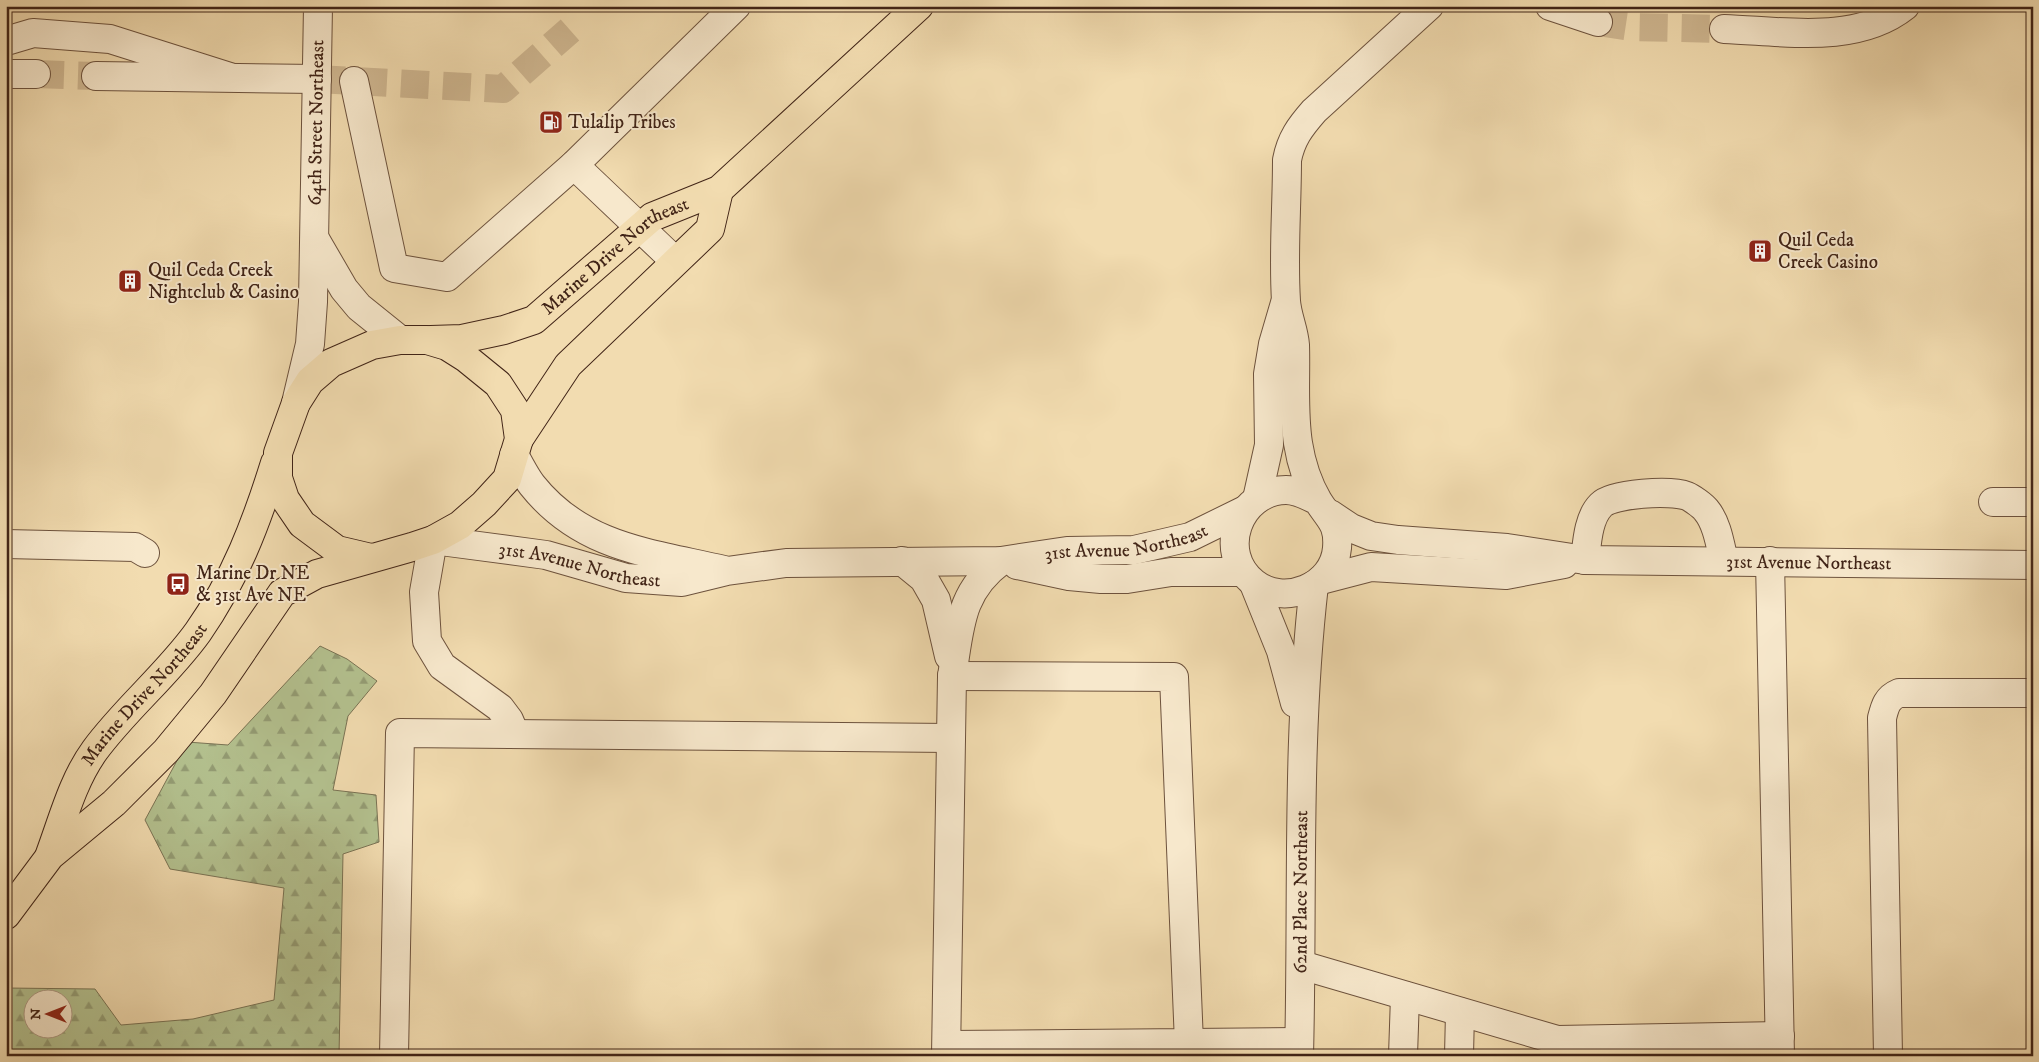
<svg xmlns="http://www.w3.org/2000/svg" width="2039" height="1062" viewBox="0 0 2039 1062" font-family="'IM FELL DW Pica',serif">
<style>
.forest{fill:url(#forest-firs);stroke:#7a7354;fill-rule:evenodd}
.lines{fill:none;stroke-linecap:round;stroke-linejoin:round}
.minor-tunnel{stroke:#cfb791;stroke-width:28;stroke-dasharray:28 14;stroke-linecap:butt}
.minor-casing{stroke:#6d523d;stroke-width:30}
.major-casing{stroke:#412417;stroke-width:30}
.minor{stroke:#f7e8cc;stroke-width:28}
.major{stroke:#f2dcb0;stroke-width:28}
.labels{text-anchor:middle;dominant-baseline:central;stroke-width:4;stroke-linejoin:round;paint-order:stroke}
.poi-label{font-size:19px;fill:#412417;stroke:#f7e8cc;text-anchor:start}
.street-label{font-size:19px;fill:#412417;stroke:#f7e8cc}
</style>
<defs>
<pattern id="forest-firs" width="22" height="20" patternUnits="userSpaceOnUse" patternTransform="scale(1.25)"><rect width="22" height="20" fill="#b4c290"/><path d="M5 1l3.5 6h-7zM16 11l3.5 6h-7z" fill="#949d75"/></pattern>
</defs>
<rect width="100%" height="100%" fill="#f2dcb0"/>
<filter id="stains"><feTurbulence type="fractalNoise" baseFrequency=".004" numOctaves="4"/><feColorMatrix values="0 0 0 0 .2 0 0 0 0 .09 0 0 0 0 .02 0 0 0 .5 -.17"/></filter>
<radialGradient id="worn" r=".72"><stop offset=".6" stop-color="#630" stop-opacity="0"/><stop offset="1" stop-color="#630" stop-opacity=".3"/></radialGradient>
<path class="forest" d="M320,646l27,13 30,22 -29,35 -15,74 43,5 3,47 -36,12 -4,202h-333v-68l89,1 26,36 72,-6 81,-19 10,-112 -114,-19 -25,-49 42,-78 41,3zM32,1000h30v30h-30z"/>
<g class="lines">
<path class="minor-tunnel" d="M1598,22l33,5 93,2
M36,74l60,2
M317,79l186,10 67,-59"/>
<g class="minor-casing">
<g id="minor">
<path d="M1550,6l48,16"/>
<path d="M1724,29c59,2 132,16 181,-23"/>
<path d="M6,41l27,-8 77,6 120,38"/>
<path d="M6,74h30"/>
<path d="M96,76l221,3"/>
<path d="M354,81l40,187 53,9 127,-112 162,-159"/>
<path d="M574,165l101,96"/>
<path d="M315,239l29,50 15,18 41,33"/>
<path id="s1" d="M296,403l14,-59 3,-42 5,-296"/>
<path d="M514,455c6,10 11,21 18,30 50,63 119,68 192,85"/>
<path d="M1257,499l12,-54 -1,-71 5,-30 12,-41"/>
<path d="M1318,501c-10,-5 -20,-11 -32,-11 -48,1 -70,63 -32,93 30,24 80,4 83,-35 2,-25 -8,-29 -19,-47 -10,-17 -17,-39 -20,-58 -5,-32 -2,-65 -3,-98 -1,-15 -8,-29 -9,-44 -3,-47 1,-94 1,-141 4,-21 13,-33 27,-49l115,-105"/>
<path d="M1993,502h40"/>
<path id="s2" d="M1330,514l21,14 20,8 27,4 109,8 78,12 448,5"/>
<path d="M6,544l129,3 10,6"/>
<path d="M1585,560c2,-17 3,-42 16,-55 12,-12 70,-15 86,-9 5,2 16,10 19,14 11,13 14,34 18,51"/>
<path d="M902,561l22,18 12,21 13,56"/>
<path d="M1770,561l10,495"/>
<path d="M1017,565l52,11 32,3h26l44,-7h72"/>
<path d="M1321,580l50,-13 135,8 58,-11"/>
<path d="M1254,584l27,67 14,52"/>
<path id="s3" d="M515,734l-6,-14 -9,-12 -58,-42 -15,-25 -3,-49 9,-52 113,15 80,23 56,4 45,-11 59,-8 215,-2 66,-10 67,-1 56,-13 55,-27"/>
<path d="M1301,965l256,75 223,-4"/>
<path d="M1189,1043l110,-1"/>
<path d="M947,1045l242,-2 -15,-366 -222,-1"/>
<path d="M394,1056l6,-323 551,5"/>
<path d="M946,1056l6,-380c8,-48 7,-84 49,-115"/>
<path id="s4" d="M1299,1056c4,-157 -3,-315 15,-471"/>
<path d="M1403,1056l2,-60"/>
<path d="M1459,1056l1,-44"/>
<path d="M1888,1056l-6,-338c3,-12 5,-20 17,-25h134"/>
</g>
</g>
<g class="major-casing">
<g id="major">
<path id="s5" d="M431,340l31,-1 42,-9 30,-10 118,-103 67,-27 200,-184"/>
<path d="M519,439l49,-74 142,-136 9,-39"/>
<path id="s6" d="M50,854c13,-35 23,-74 45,-104 31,-42 73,-76 103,-118 37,-53 58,-108 77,-169"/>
<path d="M6,915l44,-59 64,-53 52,-52 47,-57 69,-101 35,-19 95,-27 21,-7 27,-15 24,-21 23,-25 12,-40 -4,-29 -17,-26 -32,-26 -19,-12 -20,-6h-27l-28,5 -41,18 -21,18 -14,22 -18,50v25l7,21 17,25 35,26 34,8"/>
</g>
</g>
<use href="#minor" class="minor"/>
<use href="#major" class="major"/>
</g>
<defs>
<g id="fuel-square" transform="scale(1.25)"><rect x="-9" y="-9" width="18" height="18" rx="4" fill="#8f2418" stroke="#f7e8cc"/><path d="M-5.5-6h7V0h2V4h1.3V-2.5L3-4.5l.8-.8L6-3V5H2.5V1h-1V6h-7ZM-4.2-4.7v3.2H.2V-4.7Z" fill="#fff"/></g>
<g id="building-square" transform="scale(1.25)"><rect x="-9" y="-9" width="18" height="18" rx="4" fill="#8f2418" stroke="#f7e8cc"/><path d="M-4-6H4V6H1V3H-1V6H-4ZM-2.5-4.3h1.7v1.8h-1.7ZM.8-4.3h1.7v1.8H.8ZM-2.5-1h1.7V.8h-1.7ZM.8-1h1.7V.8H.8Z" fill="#fff"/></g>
<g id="bus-square" transform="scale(1.25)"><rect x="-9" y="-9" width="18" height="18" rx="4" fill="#8f2418" stroke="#f7e8cc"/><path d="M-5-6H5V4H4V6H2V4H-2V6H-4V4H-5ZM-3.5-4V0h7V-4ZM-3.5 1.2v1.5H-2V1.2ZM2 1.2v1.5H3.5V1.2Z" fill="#fff"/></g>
</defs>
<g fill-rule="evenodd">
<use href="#fuel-square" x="551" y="122"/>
<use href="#building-square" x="1760" y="251"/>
<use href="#building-square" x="130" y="281"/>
<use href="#bus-square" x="178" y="584"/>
</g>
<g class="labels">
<g class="poi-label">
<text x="568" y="122">Tulalip Tribes</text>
<text x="1778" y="240">Quil Ceda<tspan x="1778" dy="22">Creek Casino</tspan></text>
<text x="148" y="270">Quil Ceda Creek<tspan x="148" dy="22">Nightclub &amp; Casino</tspan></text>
<text x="196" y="573">Marine Dr NE<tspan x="196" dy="22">&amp; 31st Ave NE</tspan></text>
</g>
<g class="street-label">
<text stroke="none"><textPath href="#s1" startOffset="282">64th Street Northeast</textPath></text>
<text stroke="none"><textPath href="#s5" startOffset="210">Marine Drive Northeast</textPath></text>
<text stroke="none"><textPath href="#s3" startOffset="934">31st Avenue Northeast</textPath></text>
<text stroke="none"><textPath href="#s2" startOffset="486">31st Avenue Northeast</textPath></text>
<text stroke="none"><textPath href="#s3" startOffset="382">31st Avenue Northeast</textPath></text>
<text stroke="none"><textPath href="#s6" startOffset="188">Marine Drive Northeast</textPath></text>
<text stroke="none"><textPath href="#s4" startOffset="164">62nd Place Northeast</textPath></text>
</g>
</g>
<rect width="2039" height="1062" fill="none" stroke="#f2dcb0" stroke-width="25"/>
<rect x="8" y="8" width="2024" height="1047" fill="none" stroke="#412417" stroke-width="2.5"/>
<rect x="12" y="12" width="2014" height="1037" fill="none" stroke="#412417"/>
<g transform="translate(48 1014) rotate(270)"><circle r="24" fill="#f7e8cc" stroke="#ae9a84"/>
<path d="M0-4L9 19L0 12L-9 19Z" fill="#8f2418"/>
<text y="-8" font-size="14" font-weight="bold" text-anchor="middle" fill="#412417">N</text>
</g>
<rect width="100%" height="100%" filter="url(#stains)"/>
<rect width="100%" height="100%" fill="url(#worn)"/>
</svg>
